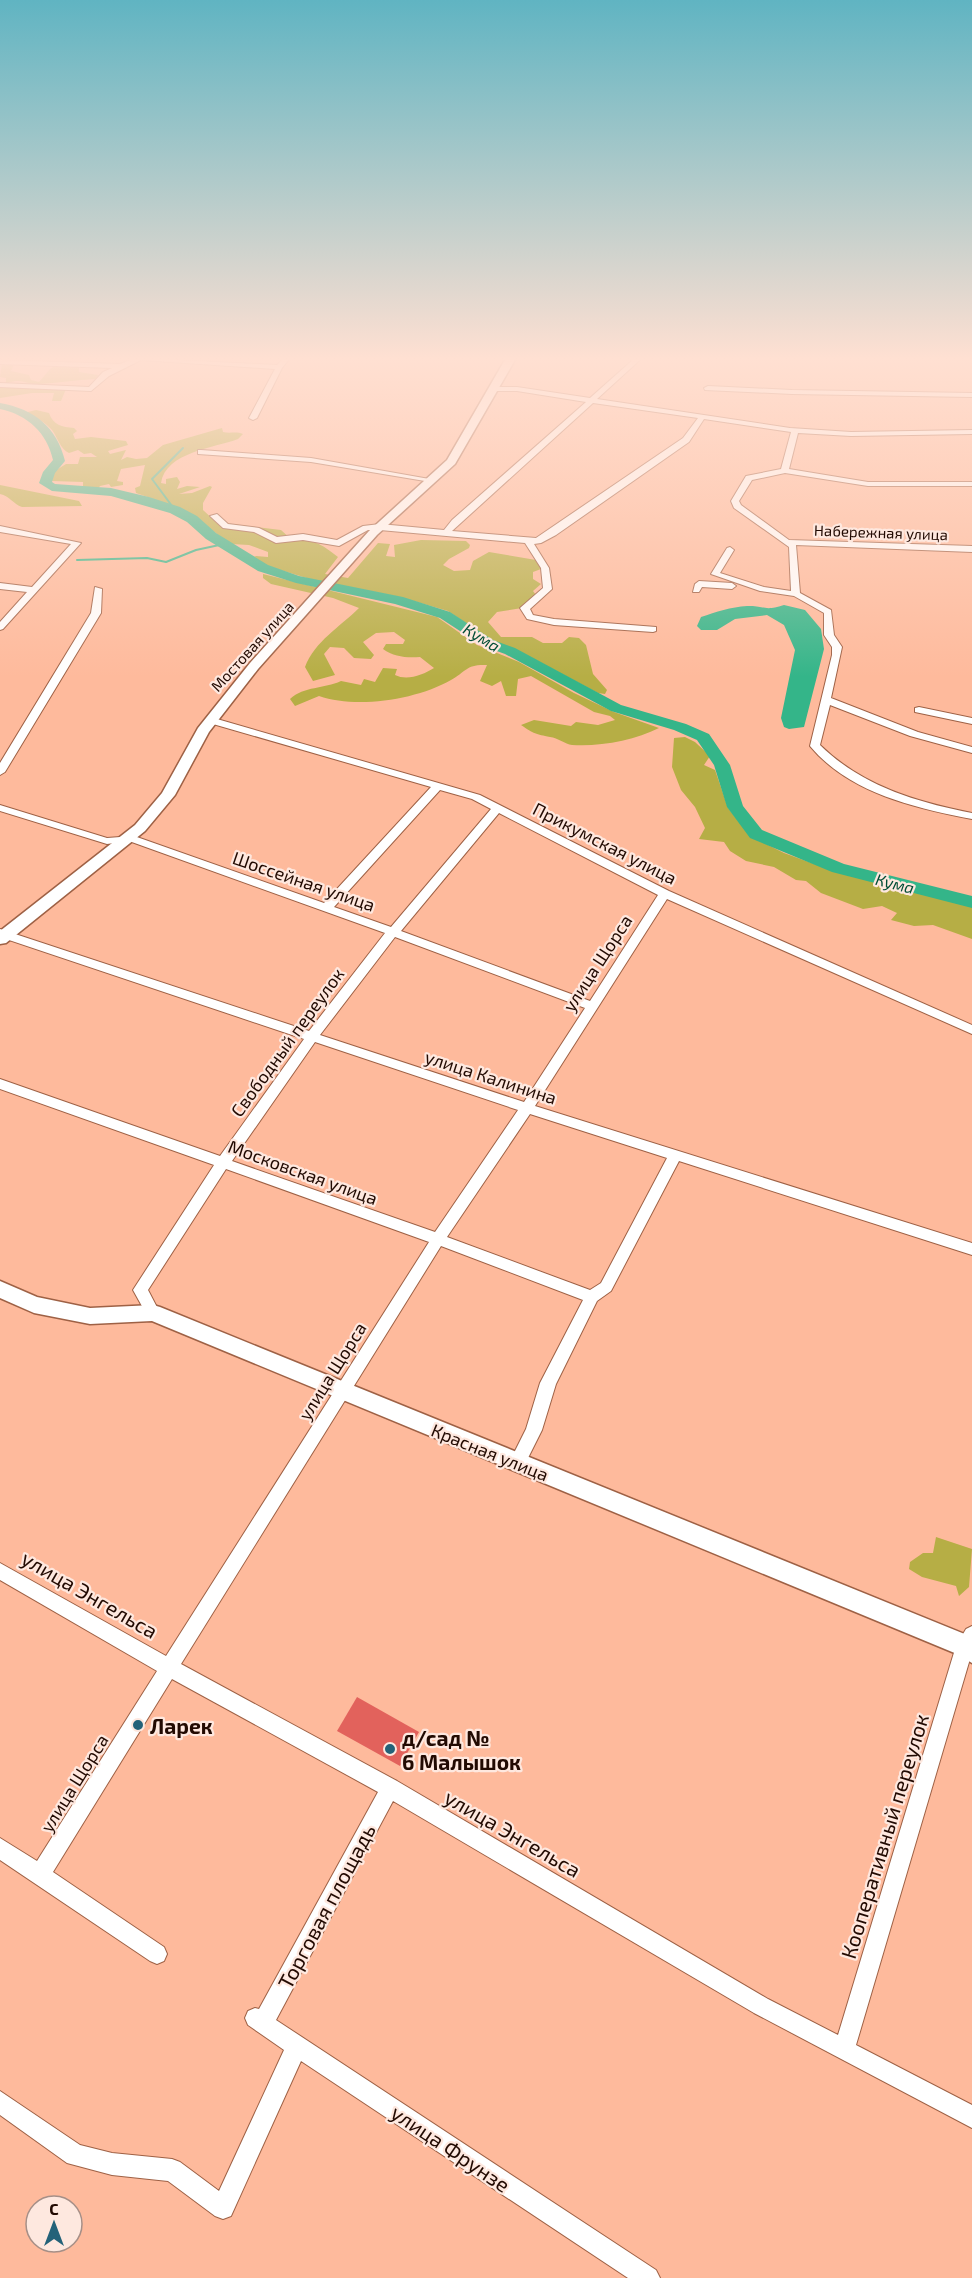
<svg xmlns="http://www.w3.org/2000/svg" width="972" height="2278" viewBox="0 0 972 2278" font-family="'Exo 2',sans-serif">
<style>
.green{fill:#b6ae45}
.water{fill:#34b589}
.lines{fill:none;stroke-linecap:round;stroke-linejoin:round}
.stream{stroke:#34b589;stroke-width:2}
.river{fill:#34b589;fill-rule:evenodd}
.building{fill:#e2625c}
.street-casing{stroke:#9e6145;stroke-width:2}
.secondary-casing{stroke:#9e6145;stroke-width:3}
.street{fill:#fff;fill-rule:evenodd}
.secondary{fill:#fff;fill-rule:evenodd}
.poi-dot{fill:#246279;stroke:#fee8df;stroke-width:2}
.labels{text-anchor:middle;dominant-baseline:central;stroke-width:4.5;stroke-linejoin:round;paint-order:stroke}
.far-street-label{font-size:15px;fill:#220a02;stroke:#fee8df}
.far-water-label{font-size:16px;font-style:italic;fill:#014c35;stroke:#fee8df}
.street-label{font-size:18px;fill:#220a02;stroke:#fee8df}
.near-street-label{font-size:21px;fill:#220a02;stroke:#fee8df}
.near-poi-label{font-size:21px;font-weight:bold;fill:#220a02;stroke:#fee8df;text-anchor:start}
</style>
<rect width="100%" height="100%" fill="#feba9c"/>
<path class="green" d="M2,363l12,1 -3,7 18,4 2,5 8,2 12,-14 9,-3 19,1v6l19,3 -3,4c-19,1 -38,4 -57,5 -15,0 -13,-6 -32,-1v-5l-6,-1z
M0,386l66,3 -5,12h-9l2,-8h-22l-32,5z
M36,410l13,3c4,12 13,14 25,15l3,3 -4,3 2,5 16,-2 35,4 2,4 -20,6 2,3 16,-4 -5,10 6,-3 9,2 11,-1 16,-13 59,-17 1,4c7,2 13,-1 20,2l-5,5c-24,9 -72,13 -77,44l5,1v-5l11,-2 3,5 -3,7 10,-3 13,1 -21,7 13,-1 18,-7 2,1 -9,16v7l13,12 65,8 11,10c23,0 28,3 46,17l-13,17 23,4 30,-35 12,1 -4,12 9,1 -1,-12 27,-5 45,1 4,4 -1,3 -20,11 -6,6 11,6 16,-1 3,-9 16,-9 47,8 5,9 -8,3v7l8,5 -8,7 3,4 -14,13 -25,4 -9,10 13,15h31l11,6h19l7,-6 10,1 7,7 7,29 14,16 -2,4 -7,-1 -81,-43 -24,-9 -45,-30 -48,-14 -90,-18 -56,-17 -2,-4 4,-2 12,1v-5l-19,-7 -18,-1 -36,-26 -36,-17 -23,-8 -1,-5 5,-2 5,-21 -24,4 -4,12 6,1v3l-12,2 -2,-3 -9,2 -2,3 -9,1 -6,-4v-4l-31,-1 1,-9 13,-8h12l2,-7h17l-6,-4 -7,1 -6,-4 -9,3c-9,-4 -11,-15 -17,-23 -7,-8 -15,-12 -25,-16l1,-2z
M0,485l79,16 3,5 -60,1c-9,-3 -12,-11 -22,-13z
M263,574l174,43 40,28 42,17 55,31 40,19 45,16c-24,12 -59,19 -87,17 -7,-1 -14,-7 -22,-8 -14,-3 -16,-3 -29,-12l13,-5 37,6 5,-4 22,3 17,-5 -5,-4 -16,-4 -63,-36 -13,3 -2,17h-10l-5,-15 -9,5 -12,-5 7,-16c-21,-1 -20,6 -36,15 -35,20 -95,29 -132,16l-24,10 -5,-7c14,-13 34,-10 51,-18l20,4 3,-6 11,3 8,-14 14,1 -2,6c12,6 28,0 39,-7l-14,-11c-13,1 -26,0 -37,-8l3,-5h17l2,-4 -11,-8 -18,1 -13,9 11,13 -3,4 -17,-1 -10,-10 -14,-1 -6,7 11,21 -22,6 -8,-14c10,-26 35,-40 54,-59l-26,-10 -62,-14 -8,-6z
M685,737l10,5 15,14 -6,9 11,5 13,38 22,28 34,17 52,19 136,34v33l-39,-14 -19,1 -23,-6 6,-7 -15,-7 -19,3 -42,-16 -15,-12 -10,-1 -22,-13 -28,-6 -16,-10 -6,-9 -25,-3 6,-11 -10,-21 -14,-17 -9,-23 2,-29z
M936,1537l36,12 -3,38 -10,9 -3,-10 -34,-9 -13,-8 1,-7 13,-9h10z"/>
<path class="water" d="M784,605l21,5 16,19 3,20 -20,78 -15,2 -5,-2 -3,-9 14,-68 -11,-25 -17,-10 -32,4 -18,11h-16l-4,-4 4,-9c15,-5 30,-10 46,-11 18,-1 16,6 37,-1z"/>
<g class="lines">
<path class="stream" d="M175,510l-23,-31 31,-31
M77,560l70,-2 19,4 30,-12 28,-6"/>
<path class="river" d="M0,403c34,6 57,24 65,58l-10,12 -3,9 3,2 56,4 38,9 31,10 17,9 19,17 52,32 31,11 104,21 47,15 43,28 22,8 106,57 65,19 23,10 21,31 13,41 19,24 82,34 128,32v12l-140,-36 -82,-34 -23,-31 -13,-42 -17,-25 -23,-10 -63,-19 -106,-57 -22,-8 -43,-28 -45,-14 -99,-21 -38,-12 -52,-32 -19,-17 -17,-9 -59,-17 -59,-5 -13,-8 4,-11 10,-12c-6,-27 -25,-45 -53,-51z"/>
</g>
<path class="building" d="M357,1697l62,35 -19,34 -63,-35z"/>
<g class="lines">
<g class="street-casing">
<path id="street" d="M136,358l141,7 7,-7h6l-8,10 -25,50 -4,2 -4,-2 26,-49 -134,-9 -32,16 -18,15 -91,-4v-4l89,4 14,-15 9,-4 -112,-4v-4l120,4z
M635,358h7l-45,41 193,29 61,4 121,-2v4l-121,2 -53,-3 -9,36 79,13h104v4h-104l-83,-13 -33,7 -13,21 2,4 48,35 183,6v6l-176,-7 4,48 31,17 3,25 8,12 -11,51 87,34 54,15v6l-62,-17 -80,-31 -10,40c42,41 96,57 152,68v6c-57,-11 -123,-26 -162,-73l22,-91v-8l-8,-12v-22l-30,-17 -34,-5 -49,-17 16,-26 3,-1 4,3 -14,23 44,14 27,4 -2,-44 -55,-39 -3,-7 15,-25 35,-7 10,-37 -87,-13 -15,23 -133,93 -15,8 -7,1 15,24 3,21 -22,20 3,6 21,4 102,8v4l-3,1 -99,-7 -27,-6 -7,-11 23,-20 -2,-20 -16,-25 -145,-13h-12l-29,16 -36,-6 -27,3 -22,-11 -31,-4 -13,-12 7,-2 11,10 31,4 18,9 26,-3 34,6 26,-14 17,-2 64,6 8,-10 134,-118 -69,-11h-27v-4h27l73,11zM593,403l105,15 -15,20 -147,100 -84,-7z
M708,386l84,4 180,3v4l-180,-3 -87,-4 -1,-2z
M201,450l110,8 124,22 -4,2 -120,-20 -113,-8v-4z
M0,526l81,17 -78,86 -3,1v-8l27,-30 -27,-3v-6l32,4 39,-43 -71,-12z
M699,581l33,2 4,3 -4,3 -30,-2 -3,5h-6l2,-8z
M95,587l7,2 -1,24 -96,159 -5,3v-12l91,-150z
M919,707l53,11v6l-57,-12v-4z
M210,717l270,78 189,96 303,134v9l-305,-135 -132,207 437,137v12l-293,-94 -68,130 -14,10 -41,83 -14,46 -19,38 -6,2 -6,-2 -2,-5 17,-34 14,-46 43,-83 -142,-54 -260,418 216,117 371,218 70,36 118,-389 10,-17 6,-3v26l-116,393 116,60v23l-218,-115 -361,-212 -117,219 380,250 4,8h-32l-327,-217 -70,155 -8,3 -8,-3 -47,-35 -56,-6 -45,-12 -67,-48v-24l80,54 32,8 60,6 8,3 39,29 65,-141 -36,-25 -3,-7 3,-7 7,-3 4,1 119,-217 -206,-113 -119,193 111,75 3,7 -3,7 -7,3 -7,-3 -150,-101v-22l37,23 120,-190 -157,-91v-17l166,93 263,-414 -203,-73 -78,121 12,23 -2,4 -5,2 -5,-2 -15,-27 81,-125 -214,-76v-10l220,77 84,-117 -304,-102v-8l309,102 76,-98 -256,-92 -22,3 -107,-33v-6l107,33 27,-2 190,67 107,-116 -225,-65 -1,-2zM440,790l32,9 19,10 -100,118 -57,-20zM499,813l159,82 -68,106 -189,-70zM395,937l190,71 -61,94 -204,-67zM315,1042l203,68 -83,122 -203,-71zM530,1114l137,44 -66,125 -11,7 -143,-53z"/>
</g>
<g class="secondary-casing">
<path id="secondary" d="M506,358h10l-61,106 -78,71 -119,134 -49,63 -34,63 -30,36 -139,112 -6,1v-13l135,-106 27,-32 36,-65 52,-65 119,-132 78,-71z
M0,1281l37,16 53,11 63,-3 7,2 812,330v26l-15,-9 -805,-333 -62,3 -56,-11 -34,-15z"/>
</g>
<use href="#street" class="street"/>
<use href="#secondary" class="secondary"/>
</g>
<linearGradient id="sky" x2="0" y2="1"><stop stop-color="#60b4c2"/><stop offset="0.53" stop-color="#ffe0d2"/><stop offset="1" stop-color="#ffe0d2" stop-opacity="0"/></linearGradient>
<rect width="972" height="677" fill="url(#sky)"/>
<g class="poi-dot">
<circle cx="138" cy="1725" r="6"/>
<circle cx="390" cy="1749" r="6"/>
</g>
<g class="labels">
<g class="far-street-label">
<text transform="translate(881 532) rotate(2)">Набережная улица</text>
<text transform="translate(252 646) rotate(-48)">Мостовая улица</text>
</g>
<g class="far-water-label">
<text transform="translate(482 637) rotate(31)">Кума</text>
<text transform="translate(895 883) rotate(14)">Кума</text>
</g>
<g class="street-label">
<text transform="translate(605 843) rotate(27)">Прикумская улица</text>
<text transform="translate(304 881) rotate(19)">Шоссейная улица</text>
<text transform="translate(597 963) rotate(-57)">улица Щорса</text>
<text transform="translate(287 1042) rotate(-54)">Свободный переулок</text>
<text transform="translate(491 1077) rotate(18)">улица Калинина</text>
<text transform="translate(303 1172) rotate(20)">Московская улица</text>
<text transform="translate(332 1371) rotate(-58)">улица Щорса</text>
<text transform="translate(490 1452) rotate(22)">Красная улица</text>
<text transform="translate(74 1783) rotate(-58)">улица Щорса</text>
</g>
<g class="near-street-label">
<text transform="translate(90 1594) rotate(30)">улица Энгельса</text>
<text transform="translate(513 1833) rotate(30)">улица Энгельса</text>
<text transform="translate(884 1836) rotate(-73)">Кооперативный переулок</text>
<text transform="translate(326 1906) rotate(-62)">Торговая площадь</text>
<text transform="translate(451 2148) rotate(34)">улица Фрунзе</text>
</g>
<g class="near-poi-label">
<text x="150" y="1725">Ларек</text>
<text x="402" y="1737">д/сад №<tspan x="402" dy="24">6 Малышок</tspan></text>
</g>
</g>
<g transform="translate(54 2224)"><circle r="28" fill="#fee8df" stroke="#a68f87" stroke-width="1.5"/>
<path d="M0-4.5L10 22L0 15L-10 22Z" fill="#246279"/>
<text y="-9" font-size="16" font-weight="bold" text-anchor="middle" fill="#220a02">С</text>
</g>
</svg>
